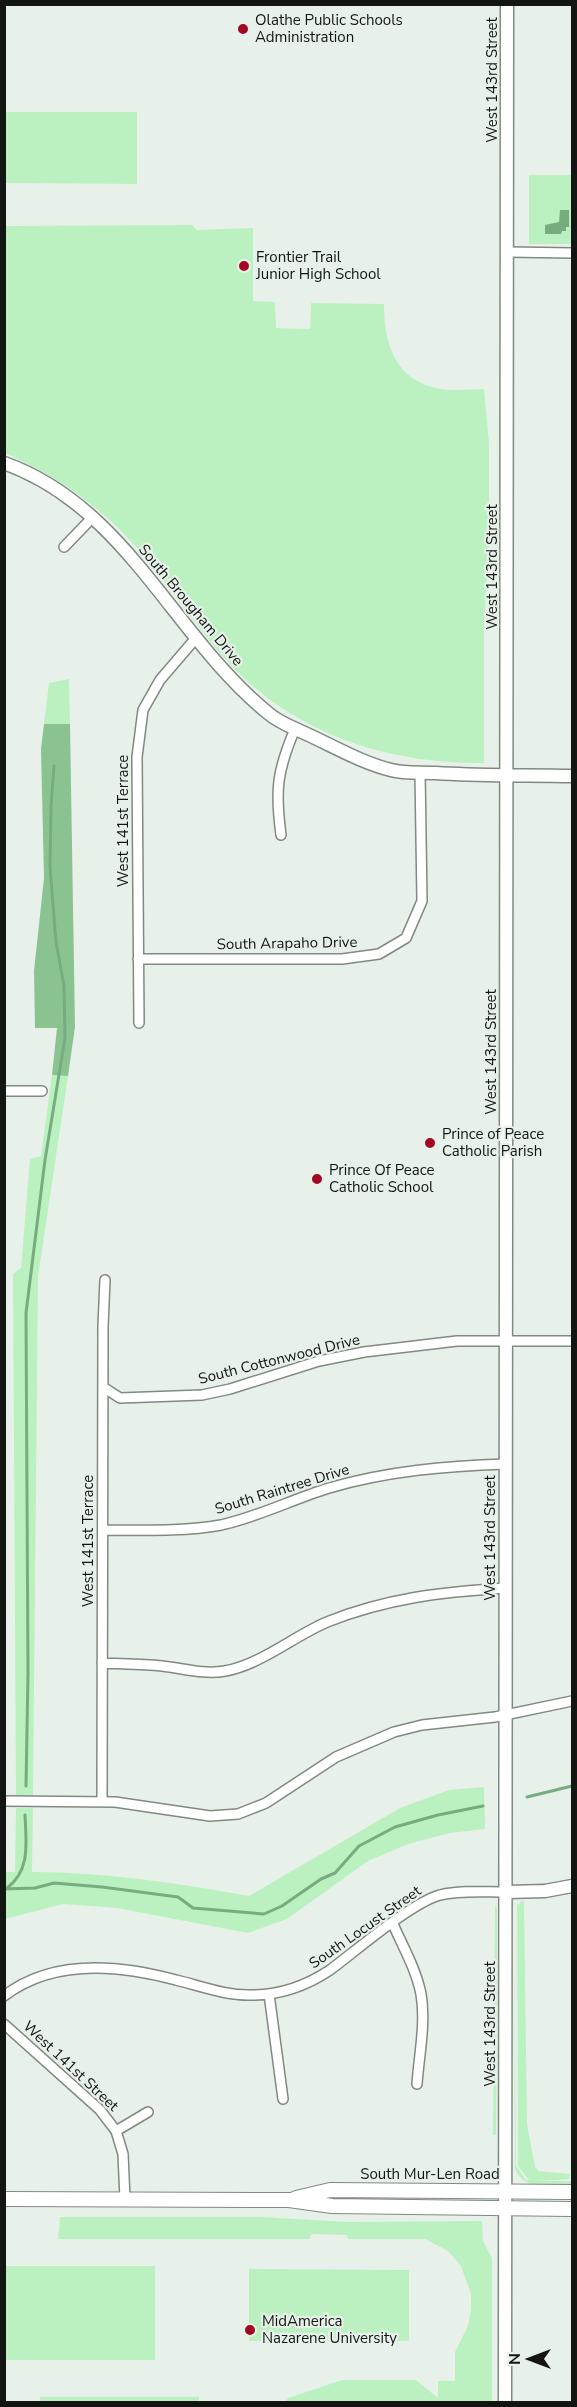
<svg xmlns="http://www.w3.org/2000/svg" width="577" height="2407" viewBox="0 0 577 2407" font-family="'Nunito Sans',sans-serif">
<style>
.green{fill:#bbf1c1}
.forest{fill:#8bc292}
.water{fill:#76ac7e}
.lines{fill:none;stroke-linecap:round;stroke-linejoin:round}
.stream{stroke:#76ac7e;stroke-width:3}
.minor-casing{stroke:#818982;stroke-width:12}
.tertiary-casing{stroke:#818982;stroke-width:15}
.secondary-casing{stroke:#818982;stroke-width:16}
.minor{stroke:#fff;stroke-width:9}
.tertiary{stroke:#fff;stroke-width:12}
.secondary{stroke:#fff;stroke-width:14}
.poi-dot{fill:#a30622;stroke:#e8f1e9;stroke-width:2}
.labels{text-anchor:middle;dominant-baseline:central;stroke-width:4.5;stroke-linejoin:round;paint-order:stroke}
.poi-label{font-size:15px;fill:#131513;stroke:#e8f1e9;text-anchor:start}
.street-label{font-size:15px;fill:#131513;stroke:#e8f1e9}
</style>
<rect width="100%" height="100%" fill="#e8f1e9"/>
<path class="green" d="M5,112h132v72l-132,-1z
M529,175h43v69h-43z
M192,225l5,5 56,-2v73l22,1 1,26 34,1 1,-26 73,1c0,36 9,72 48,83 16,5 35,2 52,2l5,54v97l-5,87v136c-95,1 -188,-28 -254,-99 -34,-37 -61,-79 -94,-117 -36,-41 -81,-72 -131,-94v-227z
M69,679l1,45h-26l5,-41z
M52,1075l16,1 -30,201 -5,519h-17l-3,-522 8,-6 9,-109 11,-3z
M484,1787l1,42 -35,4 -42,11 -40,17 -81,58 -39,14 -131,-25 -54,-4 -58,15v-47h10l1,-64h17l-1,64c74,0 145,11 217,24l151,-88 49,-18z
M521,1901h3l3,223 8,43 4,4 31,3 -1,5 -31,2h34v4c-20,0 -49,7 -57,-17l-1,-262 2,260 10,14h3l-11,-14 -1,-258v-5l2,2z
M495,1904l2,7 -1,224h-3z
M60,2217h202l85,5 135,-1 1,20 9,17v144h-207l3,-4 54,-18h74l22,18v-17h17v-29l13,-26 3,-17v-15l-10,-28 -13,-15 -23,-12h-77l-1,-4 -36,-1 -1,5h-252z
M5,2266h150v94h-150z
M249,2269l160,1v71h-160z
M40,2397h159v5h-159z"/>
<path class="forest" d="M44,724h26l5,303 -7,49 -16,-1 5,-47h-22l-1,-57 10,-93 -3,-129z"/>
<path class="water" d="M560,210h9v17h-3v4h-4l-1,3h-16v-9l14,-3z"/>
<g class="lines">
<path class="stream" d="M26,1786l2,-112 -2,-361 19,-153 20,-122 -1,-52 -8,-44 -6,-75 1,-61 3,-40
M527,1797l45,-11
M7,1888c24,-18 19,-46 18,-73
M4,1889l31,-1 19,-5 48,4 76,10 15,11 71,6 18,-8 39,-27 14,-6 24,-27 36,-19 43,-12 45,-9"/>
<g class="minor-casing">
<path id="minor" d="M508,252l64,1
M64,547l28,-29
M281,835c-6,-45 -4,-64 14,-106
M138,959h204l37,-5 27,-16 16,-37 -2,-129
M139,1023l-2,-266 6,-47 17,-30 36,-42
M4,1091h38
M103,1387l17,11 82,-3 28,-6 89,-28 45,-9 93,-11h115
M103,1530c39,0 79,2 118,-5 37,-8 72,-26 108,-37 58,-17 117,-22 177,-24
M102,1663c20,1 40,1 60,3 20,2 42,9 63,5 35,-6 69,-35 102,-49 60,-24 115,-30 178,-34
M4,1801l111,1 95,14 28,-2 28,-11 70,-46 58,-25 28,-7 73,-8 77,-16
M102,1802l1,-476 2,-46
M393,1924c10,23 23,45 28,70 5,29 -2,61 -4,90
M269,1994l14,105
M4,1996c49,-38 117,-31 172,-16 25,6 50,16 76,15 29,0 54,-9 78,-25 27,-20 81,-67 110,-75 21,-5 44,-3 65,-3
M4,2024l96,86 16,21 7,23 2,45
M116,2131l32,-19"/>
</g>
<g class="tertiary-casing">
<path id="tertiary" d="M4,463c123,44 169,173 264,250 9,8 21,13 32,18 30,13 59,31 91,39 14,4 31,2 45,3 46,3 91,2 136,3
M505,1892l40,-1 27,-5
M505,2402l2,-2398"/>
</g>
<g class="secondary-casing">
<path id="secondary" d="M296,2198l34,-8 242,2
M4,2199l285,1 43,6 240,3"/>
</g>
<use href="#minor" class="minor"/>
<use href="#tertiary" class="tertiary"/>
<use href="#secondary" class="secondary"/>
</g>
<g class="poi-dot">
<circle cx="243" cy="29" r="6"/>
<circle cx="244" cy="266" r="6"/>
<circle cx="430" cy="1143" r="6"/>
<circle cx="317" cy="1179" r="6"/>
<circle cx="250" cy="2330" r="6"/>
</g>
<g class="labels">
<g class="poi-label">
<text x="255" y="20">Olathe Public Schools<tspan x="255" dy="17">Administration</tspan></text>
<text x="256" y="257">Frontier Trail<tspan x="256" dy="17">Junior High School</tspan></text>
<text x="442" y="1134">Prince of Peace<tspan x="442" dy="17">Catholic Parish</tspan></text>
<text x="329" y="1170">Prince Of Peace<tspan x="329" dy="17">Catholic School</tspan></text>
<text x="262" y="2321">MidAmerica<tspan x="262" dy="17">Nazarene University</tspan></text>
</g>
<g class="street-label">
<text transform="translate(492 80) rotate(-90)">West 143rd Street</text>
<text transform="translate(492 567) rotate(-90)">West 143rd Street</text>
<text transform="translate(191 605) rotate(50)">South Brougham Drive</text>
<text transform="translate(123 821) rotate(-90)">West 141st Terrace</text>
<text transform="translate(287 943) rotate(-1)">South Arapaho Drive</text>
<text transform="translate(491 1052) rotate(-90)">West 143rd Street</text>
<text transform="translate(279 1359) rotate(-14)">South Cottonwood Drive</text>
<text transform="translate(282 1489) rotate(-17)">South Raintree Drive</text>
<text transform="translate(490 1538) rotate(-90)">West 143rd Street</text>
<text transform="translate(88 1541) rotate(-90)">West 141st Terrace</text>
<text transform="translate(365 1927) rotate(-35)">South Locust Street</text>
<text transform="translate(490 2024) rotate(-90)">West 143rd Street</text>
<text transform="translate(71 2066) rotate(43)">West 141st Street</text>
<text x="430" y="2174">South Mur-Len Road</text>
</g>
</g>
<rect width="577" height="2407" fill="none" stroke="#131513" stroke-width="12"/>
<g transform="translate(529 2359) rotate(270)" stroke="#e8f1e9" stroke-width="4.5" paint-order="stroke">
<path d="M0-4.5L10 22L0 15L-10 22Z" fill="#131513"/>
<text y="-9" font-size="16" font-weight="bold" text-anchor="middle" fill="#131513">N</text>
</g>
</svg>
